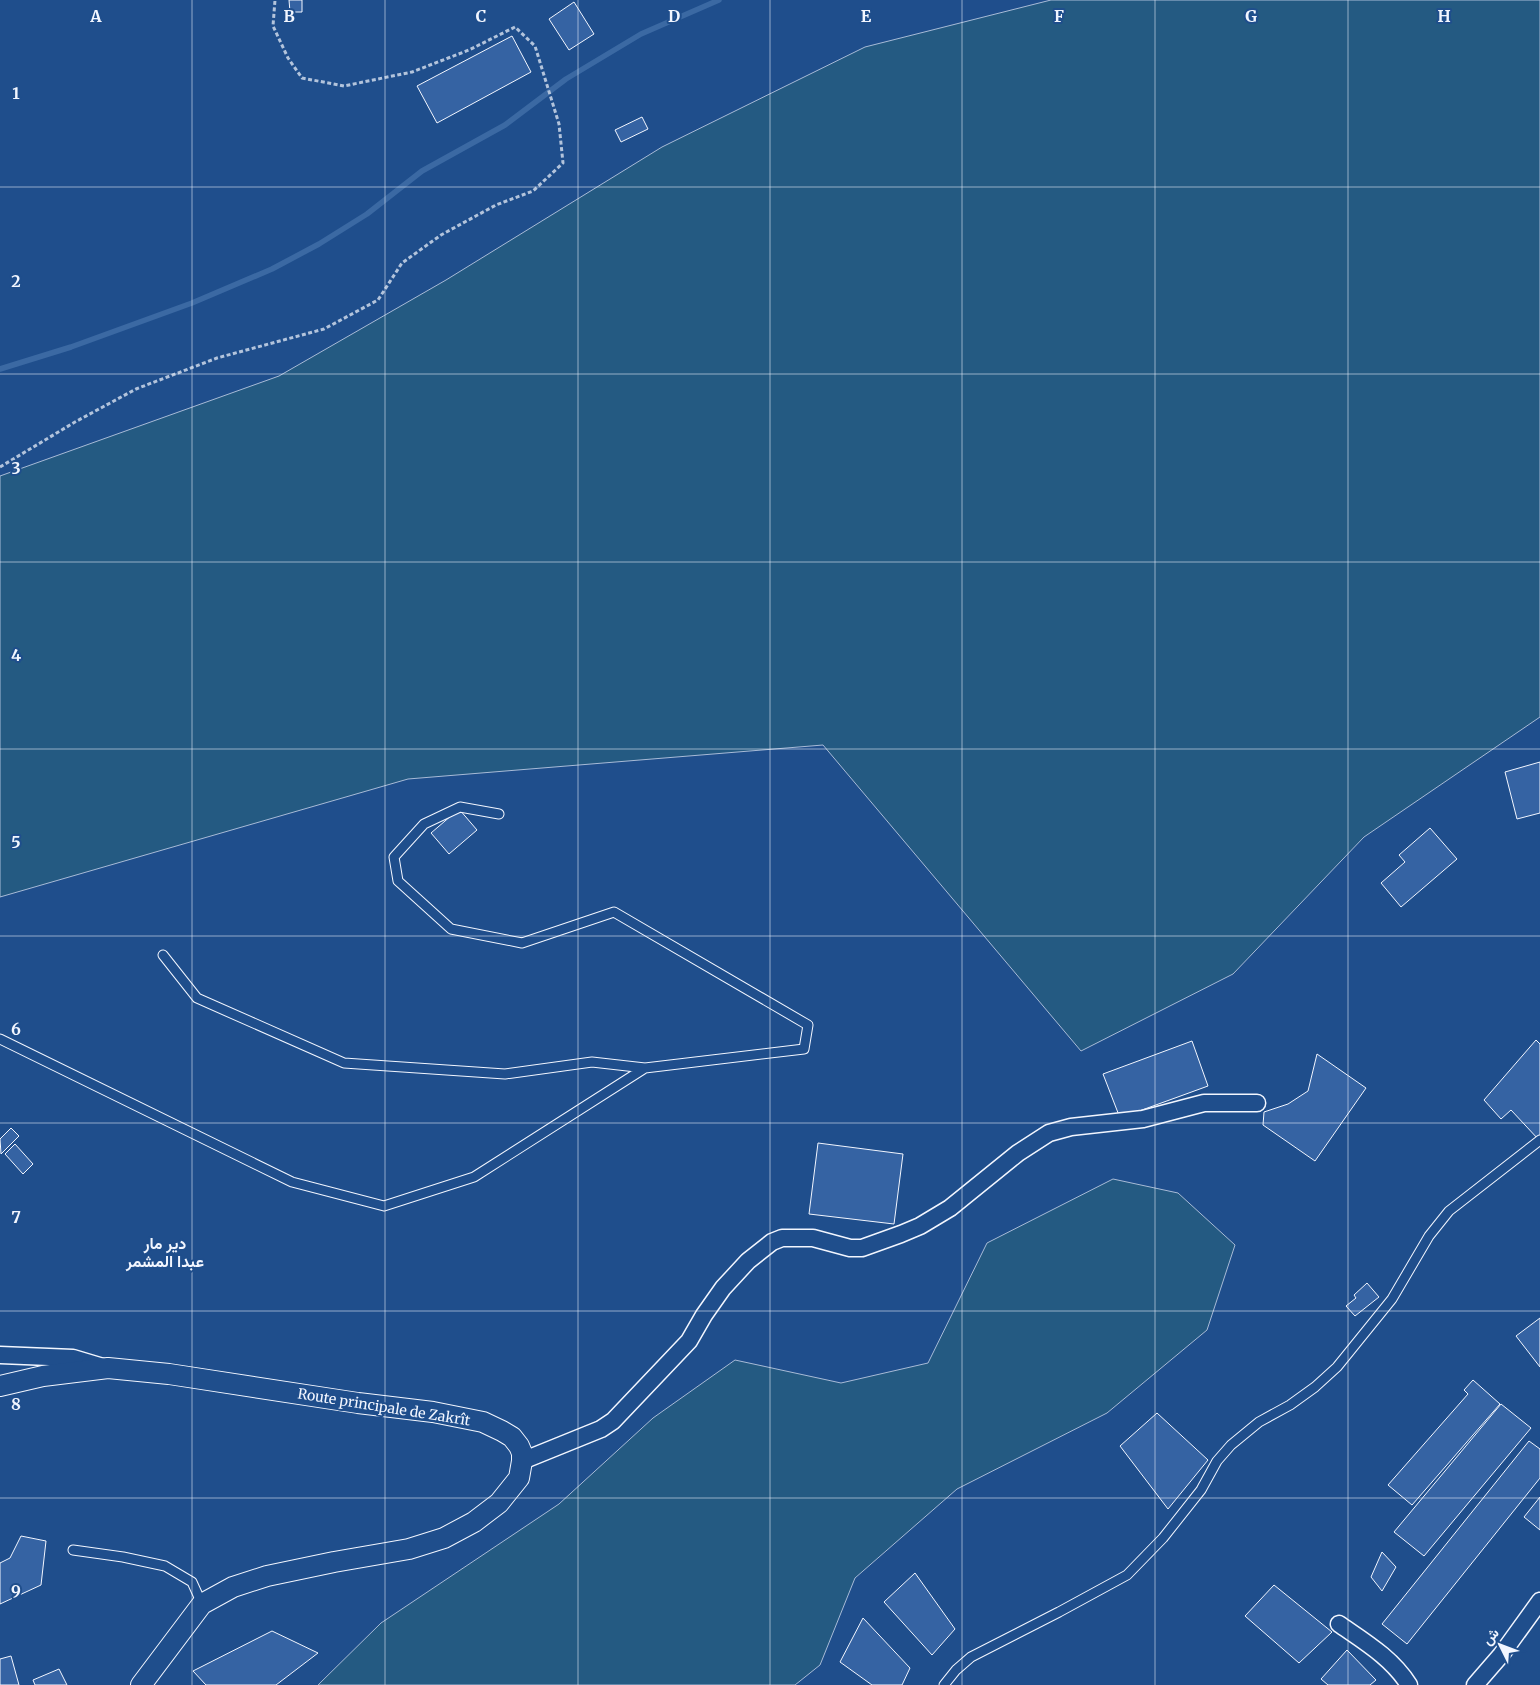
<svg xmlns="http://www.w3.org/2000/svg" width="1540" height="1685" viewBox="0 0 1540 1685" font-family="Merriweather,Vazirmatn,serif">
<style>
.green{fill:#245a82;stroke:#a8bbd7}
.lines{fill:none;stroke-linecap:round;stroke-linejoin:round}
.stream{stroke:#3b69a3;stroke-width:5.5}
.building{fill:#3563a3;stroke:#f2f6ff}
.service-casing{stroke:#f2f6ff;stroke-width:11}
.minor-casing{stroke:#f2f6ff;stroke-width:19}
.tertiary-casing{stroke:#f2f6ff;stroke-width:22}
.path{stroke:#b3c4dc;stroke-width:3;stroke-dasharray:4 2.5;stroke-linecap:butt}
.service{stroke:#1f4e8c;stroke-width:9}
.minor{stroke:#1f4e8c;stroke-width:16}
.tertiary{stroke:#1f4e8c;stroke-width:20}
.grid{fill:none;stroke:#f2f6ff;stroke-width:1;stroke-opacity:0.55}
.labels{text-anchor:middle;dominant-baseline:central;stroke-width:4;stroke-linejoin:round;paint-order:stroke}
.street-label{font-size:14px;fill:#f2f6ff;stroke:#1f4e8c}
.quarter-label{font-size:16px;font-weight:bold;fill:#f2f6ff;stroke:#1f4e8c}
.grid-label{font-size:16px;text-anchor:middle;font-weight:bold;fill:#f2f6ff;stroke:#1f4e8c;stroke-width:4;stroke-linejoin:round;paint-order:stroke}
</style>
<rect width="100%" height="100%" fill="#1f4e8c"/>
<path class="green" d="M1051,0h489v717l-176,120 -131,137 -152,77 -258,-306 -415,34 -408,118v-421l279,-100 167,-96 216,-133 203,-100z
M1113,1179l65,14 57,52 -28,85 -100,83 -150,76 -102,89 -35,87 -25,20h-477l63,-62 178,-119 94,-86 82,-58 106,23 87,-20 59,-120z"/>
<g class="lines">
<path class="stream" d="M0,369l71,-22 121,-44 80,-34 47,-25 48,-30 55,-43 83,-46 61,-46 75,-45 78,-34"/>
</g>
<path class="building" d="M289,0h13v12h-12z
M574,2l20,32 -25,16 -20,-31z
M512,36l19,36 -94,51 -20,-37z
M642,117l6,12 -27,13 -6,-12z
M1540,762v51l-23,6 -12,-47z
M459,809l18,21 -28,24 -18,-21z
M1430,828l27,31 -56,48 -20,-24 24,-21 -6,-7z
M1536,1040l4,4v94l-1,2 -28,-30 -10,9 -17,-19z
M1192,1041l16,45 -88,32 -17,-44z
M1317,1054l49,34 -51,73 -52,-36 1,-13 24,-8 20,-13z
M11,1128l8,8 -18,18 -1,-15z
M818,1143l85,11 -9,70 -85,-10z
M15,1144l18,20 -10,10 -18,-20z
M1367,1283l12,14 -24,19 -9,-10 10,-8 -2,-3z
M1540,1318v49l-24,-31z
M1473,1380l27,24 -88,101 -24,-20 80,-91 -4,-4z
M1501,1404l30,24 -107,128 -30,-24z
M1157,1413l51,47 -40,49 -48,-63z
M1529,1441l11,8v29l-133,166 -25,-20z
M1540,1497v33l-16,-13z
M21,1536l25,5 -5,44 -41,19v-41l10,-5z
M1382,1552l14,15 -14,24 -11,-14z
M915,1573l40,56 -23,26 -48,-53z
M1274,1585l58,47 -33,31 -54,-47z
M863,1618l47,50 -8,17h-30l-32,-23z
M272,1631l46,22 -42,32h-70l-13,-14z
M1347,1650l29,30 -6,5h-42l-7,-6z
M11,1656l8,29h-19v-26z
M59,1669l8,16h-32l-2,-5z"/>
<g class="lines">
<g class="service-casing">
<path id="service" d="M163,955l34,43 147,65 161,11 87,-12 53,6
M0,1039l292,143 92,24 90,-29 171,-109 159,-19 4,-24 -194,-113 -92,31 -71,-14 -53,-48 -4,-24 30,-33 36,-17 39,7
M73,1550l50,7 42,9 27,16 10,22
M944,1685l12,-15 15,-13 88,-45 68,-37 36,-37 38,-48 16,-29 14,-16 28,-23 31,-17 25,-18 22,-20 55,-68 37,-63 20,-25 91,-71"/>
</g>
<g class="minor-casing">
<path id="minor" d="M0,1355l73,3 30,9
M522,1461l79,-32 12,-8 76,-80 15,-26 19,-27 25,-27 24,-19 10,-4h31l37,10h12l39,-14 19,-8 30,-18 68,-55 31,-20 22,-6 72,-8 61,-16h53
M1339,1624c26,18 53,34 70,61
M1475,1685l26,-30 39,-54"/>
</g>
<g class="tertiary-casing">
<path id="tertiary" d="M0,1386l43,-10 65,-8 61,6 189,29 75,9 50,10 19,9 10,6 7,9 3,7v8l-3,17 -20,25 -25,19 -30,16 -35,11 -75,13 -67,14 -34,11 -31,17 -61,81"/>
</g>
<path class="path" d="M0,467l75,-45 61,-33 81,-31 107,-29 54,-29 24,-37 39,-28 55,-30 37,-14 30,-28 -4,-39 -24,-78 -20,-19 -46,23 -57,22 -68,14 -42,-8 -14,-20 -15,-32 2,-26"/>
<use href="#service" class="service"/>
<use href="#minor" class="minor"/>
<use href="#tertiary" class="tertiary"/>
</g>
<path class="grid" d="M192,0v1685M385,0v1685M578,0v1685M770,0v1685M962,0v1685M1155,0v1685M1348,0v1685M0,187h1540M0,374h1540M0,562h1540M0,749h1540M0,936h1540M0,1123h1540M0,1311h1540M0,1498h1540"/>
<g class="labels">
<g class="street-label">
<text transform="translate(384 1407) rotate(9)">Route principale de Zakrît</text>
</g>
<g class="quarter-label">
<text x="165" y="1243">دير مار<tspan x="165" dy="18">عبدا المشمر</tspan></text>
</g>
</g>
<g class="grid-label">
<text x="96" y="22">A</text>
<text x="289" y="22">B</text>
<text x="481" y="22">C</text>
<text x="674" y="22">D</text>
<text x="866" y="22">E</text>
<text x="1059" y="22">F</text>
<text x="1251" y="22">G</text>
<text x="1444" y="22">H</text>
<text x="16" y="99">1</text>
<text x="16" y="287">2</text>
<text x="16" y="474">3</text>
<text x="16" y="661">4</text>
<text x="16" y="848">5</text>
<text x="16" y="1035">6</text>
<text x="16" y="1223">7</text>
<text x="16" y="1410">8</text>
<text x="16" y="1597">9</text>
</g>
<g transform="translate(1500 1645) rotate(312)" stroke="#1f4e8c" stroke-width="4" paint-order="stroke">
<path d="M0-4L9 19L0 12L-9 19Z" fill="#f2f6ff"/>
<text y="-8" font-size="14" font-weight="bold" text-anchor="middle" fill="#f2f6ff">ش</text>
</g>
</svg>
